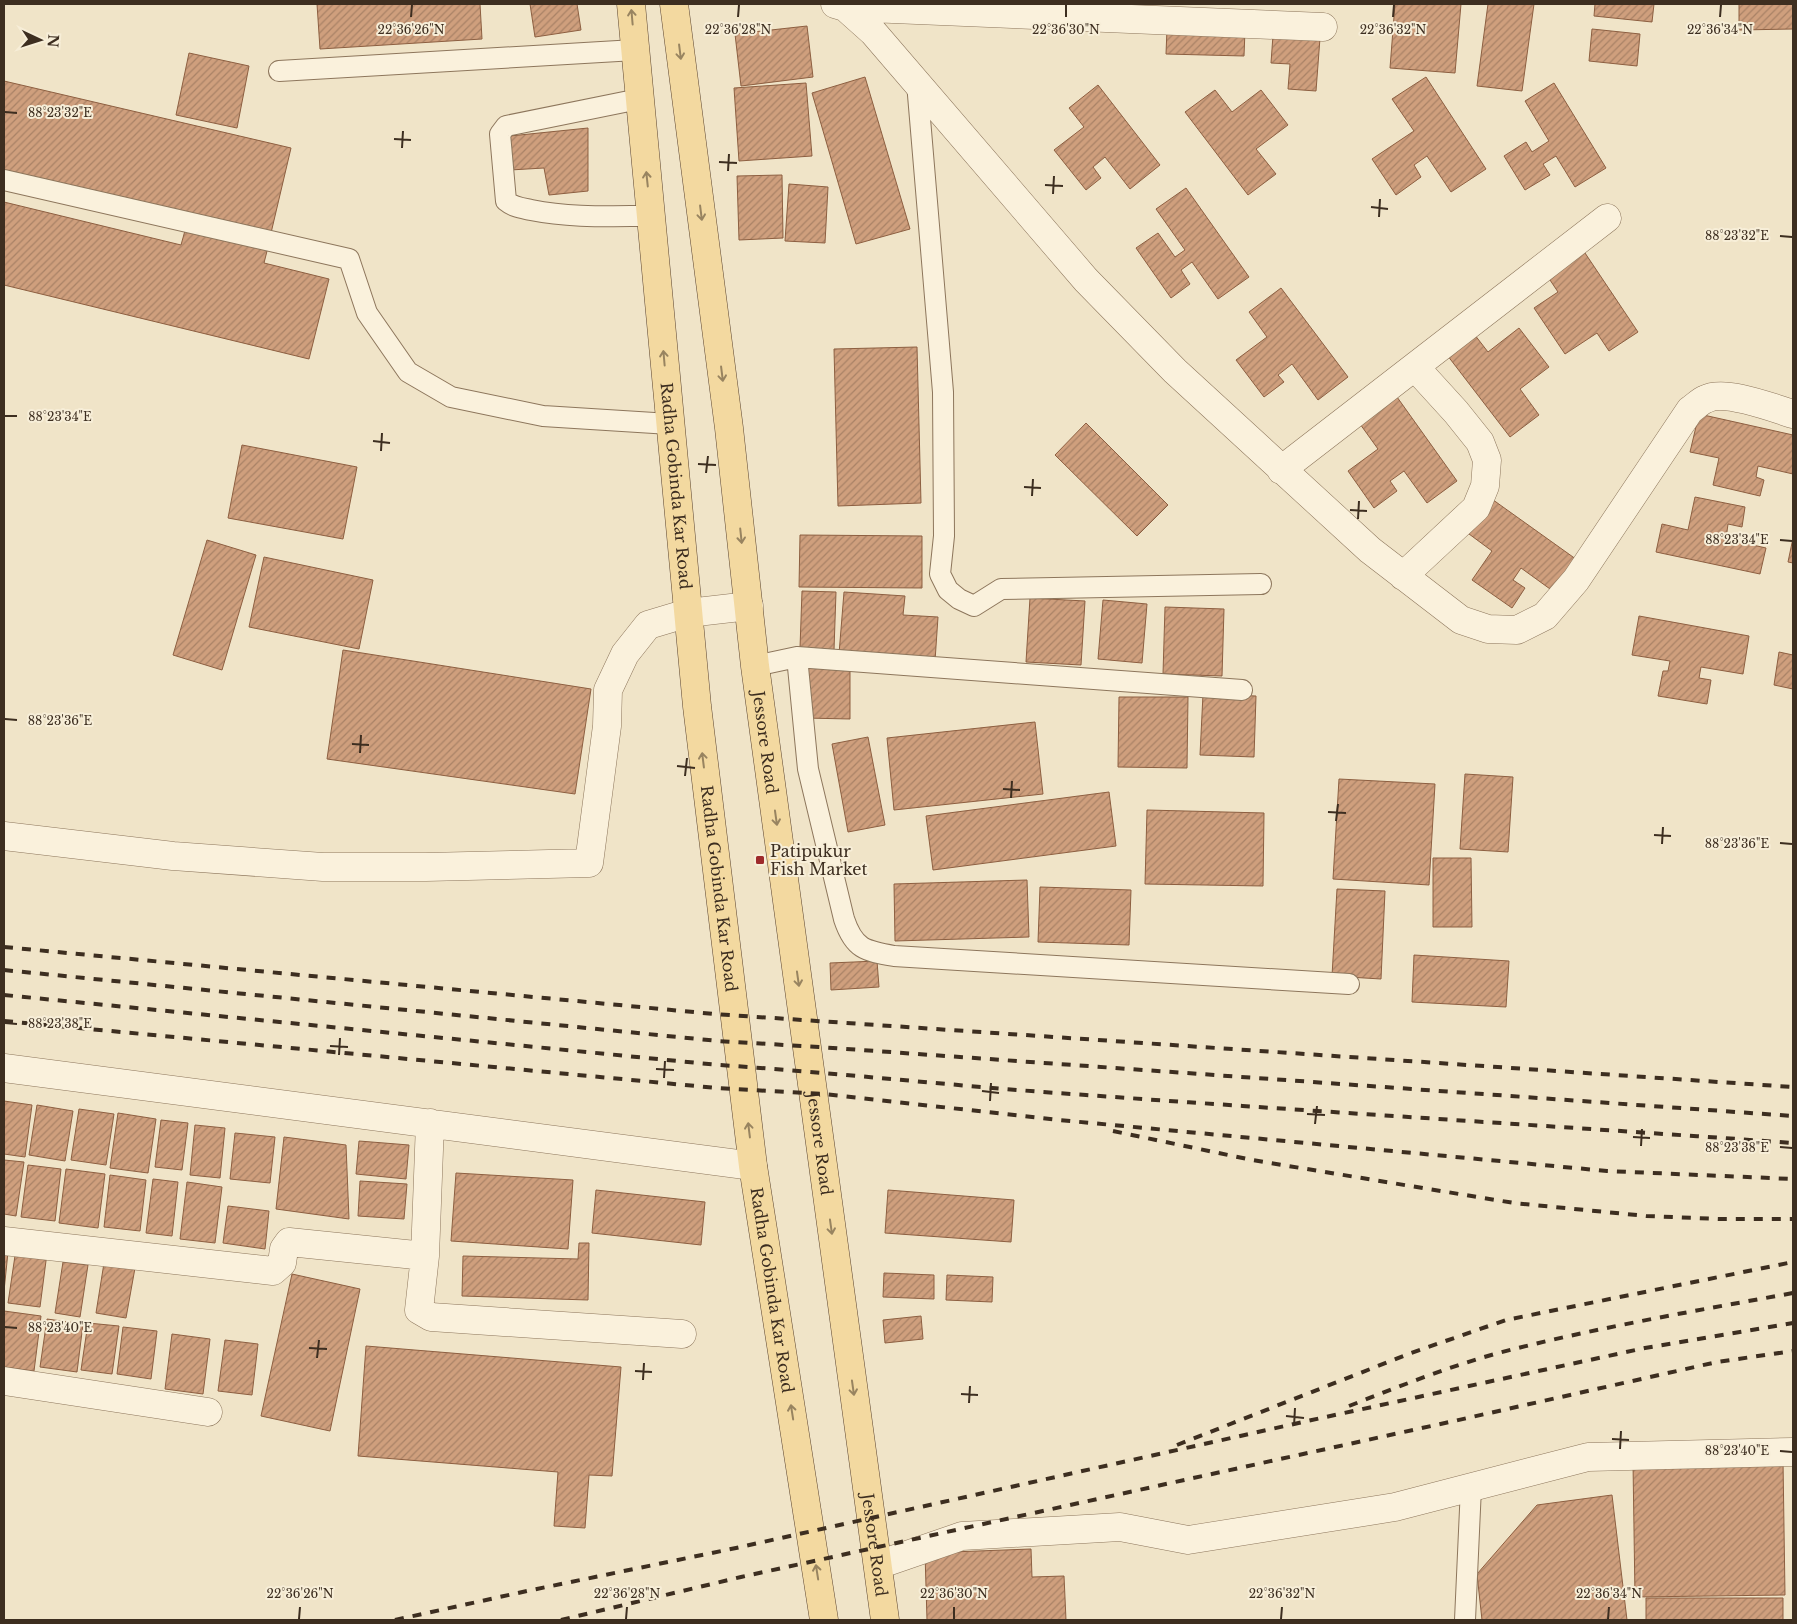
<svg xmlns="http://www.w3.org/2000/svg" width="1797" height="1624" viewBox="0 0 1797 1624" font-family="'Libre Baskerville',serif">
<style>
.building{fill:url(#building-hatch);stroke:#8d5f41}
.lines{fill:none;stroke-linecap:round;stroke-linejoin:round}
.lane-casing{stroke:#8d765c;stroke-width:22}
.street-casing{stroke:#8d765c;stroke-width:29}
.primary-casing{stroke:#5b4430;stroke-width:29}
.lane{stroke:#faf1dc;stroke-width:20}
.street{stroke:#faf1dc;stroke-width:28}
.primary{stroke:#f3d9a0;stroke-width:28}
.rail{stroke:#3d2e20;stroke-width:4;stroke-dasharray:9 9;stroke-linecap:butt}
.oneway{stroke:#988460}
.ticks{fill:none;stroke:#3d2e20;stroke-width:2}
.poi-dot{fill:#9e2a2b;stroke:#f7eed8;stroke-width:2}
.labels{text-anchor:middle;dominant-baseline:central;stroke-width:4;stroke-linejoin:round;paint-order:stroke}
.street-label{font-size:16px;fill:#3d2e20;stroke:#f7eed8}
.poi-label{font-size:16px;fill:#3d2e20;stroke:#f7eed8;text-anchor:start}
.ticks-label{font-size:12px;text-anchor:middle;fill:#3d2e20;stroke:#f7eed8;stroke-width:4;stroke-linejoin:round;paint-order:stroke}
</style>
<defs>
<pattern id="building-hatch" width="6" height="6" patternUnits="userSpaceOnUse" patternTransform="scale(1.25)"><rect width="6" height="6" fill="#cf9f7d"/><path d="M-1 1l2-2M0 6l6-6M5 7l2-2" fill="none" stroke="#a98266"/></pattern>
</defs>
<rect width="100%" height="100%" fill="#f0e4c8"/>
<path class="building" d="M317,4h163l2,35 -162,10z
M530,4h47l4,26 -46,7z
M1395,4h66l-6,69 -65,-5z
M1488,4h46l-12,87 -45,-5z
M1595,4h59l-2,18 -58,-6z
M1739,4h54v25l-54,1z
M807,26l6,51 -72,9 -6,-52z
M1167,29l78,1 -1,26 -78,-2z
M1592,29l48,5 -3,32 -48,-5z
M1273,35l47,3 -4,53 -28,-2 2,-25 -19,-1z
M189,53l60,13 -12,62 -61,-13z
M865,77l45,152 -54,15 -44,-151z
M1426,77l60,92 -35,23 -24,-36 -13,9 7,12 -25,18 -24,-36 42,-28 -22,-32z
M4,81l287,67 -20,85 -267,-62z
M806,83l6,73 -73,5 -5,-73z
M1554,83l52,85 -31,19 -19,-31 -13,8 7,11 -25,15 -21,-34 22,-14 6,10 17,-11 -24,-40z
M1098,85l62,80 -30,24 -25,-32 -12,10 8,11 -15,12 -32,-40 30,-23 -15,-19z
M1215,90l17,22 29,-22 27,35 -32,24 20,25 -28,21 -63,-83z
M588,128v63l-39,4 -5,-27 -34,2v-34z
M782,175l1,63 -44,2 -2,-64z
M789,184l39,3 -3,56 -40,-2z
M1186,188l63,89 -31,22 -26,-37 -11,8 9,14 -19,14 -35,-50 22,-15 17,24 10,-7 -29,-41z
M4,202l177,43 5,-18 82,20 -4,16 65,16 -20,80 -305,-74z
M1583,250l55,82 -29,19 -12,-18 -32,21 -31,-46 24,-16 -12,-18z
M1281,288l67,89 -30,23 -26,-36 -14,11 6,7 -20,15 -28,-37 31,-23 -18,-25z
M1519,328l30,39 -29,22 19,26 -29,22 -66,-86 27,-21 17,22z
M917,347l4,156 -83,3 -4,-157z
M1397,397l60,84 -30,22 -23,-32 -14,10 7,10 -23,17 -26,-37 30,-22 -18,-25z
M1699,414l94,21v39l-35,-8 -2,11 8,3 -4,16 -47,-11 6,-27 -29,-6z
M1086,423l82,82 -31,31 -82,-81z
M242,445l115,22 -14,72 -115,-21z
M1489,497l91,65 -23,32 -36,-26 -8,12 12,8 -13,20 -40,-28 20,-29 -27,-20z
M1695,497l50,10 -3,20 -14,-3 -2,15 40,9 -6,26 -104,-22 6,-28 26,6z
M800,535l122,1v52l-123,-1z
M1793,538v25l-5,-1z
M207,540l49,15 -34,115 -49,-15z
M264,557l109,23 -14,69 -110,-22z
M802,591l34,1 -2,58 -34,-2z
M844,592l61,4 -2,19 35,2 -3,44 -96,-7z
M1030,598l55,3 -4,64 -55,-3z
M1103,600l44,4 -5,59 -44,-4z
M1165,607l59,2 -2,67 -59,-2z
M1639,616l110,20 -6,38 -42,-7 -2,11 12,2 -4,24 -49,-8 5,-25h5l2,-10 -38,-6z
M343,650l248,39 -16,105 -248,-35z
M1779,652l14,3v34l-19,-4z
M806,666h44v53l-45,-1z
M1203,694l53,2 -2,61 -54,-2z
M1119,697h69l-1,71 -69,-1z
M1035,722l8,72 -149,16 -7,-72z
M868,737l17,88 -37,7 -16,-88z
M1465,774l48,3 -5,75 -48,-3z
M1339,779l96,5 -6,101 -96,-6z
M1109,792l7,54 -183,24 -7,-54z
M1147,810l117,3 -1,73 -118,-2z
M1433,858h38l1,69h-39z
M1027,880l2,57 -134,4 -1,-57z
M1040,887l91,3 -2,55 -91,-3z
M1337,889l48,2 -4,88 -49,-3z
M1414,955l95,6 -3,46 -94,-5z
M877,961l2,26 -48,3 -1,-27z
M4,1101l28,4 -7,52 -21,-3z
M37,1105l36,6 -8,50 -36,-6z
M79,1109l35,5 -8,51 -35,-5z
M118,1113l38,6 -8,54 -38,-5z
M161,1120l27,3 -6,47 -27,-3z
M195,1125l30,3 -5,50 -30,-3z
M235,1133l40,4 -5,46 -40,-4z
M284,1137l62,8 3,74 -73,-10z
M359,1141l50,4 -3,34 -50,-5z
M4,1160l20,2 -8,54 -12,-2z
M28,1165l33,4 -6,52 -34,-4z
M66,1169l39,5 -7,54 -39,-5z
M456,1173l117,7 -5,69 -117,-8z
M110,1175l36,5 -6,51 -36,-4z
M153,1179l25,3 -6,54 -26,-3z
M360,1181l47,3 -3,35 -46,-3z
M187,1182l35,5 -7,56 -35,-4z
M596,1190l109,12 -4,43 -109,-12z
M888,1190l126,10 -3,42 -126,-9z
M228,1206l41,5 -4,38 -42,-6z
M579,1243h10l-1,57 -126,-4 1,-40 115,3z
M16,1249l31,4 -7,54 -32,-4z
M4,1251l4,1 -4,39z
M63,1262l25,3 -8,52 -25,-4z
M104,1263l31,5 -9,50 -30,-5z
M884,1273l50,2v24l-51,-2z
M292,1274l68,15 -30,142 -69,-15z
M947,1275l46,2 -1,25 -46,-2z
M4,1311l37,5 -7,55 -30,-4z
M921,1316l2,23 -38,4 -2,-23z
M47,1319l36,5 -6,48 -37,-5z
M88,1323l31,3 -7,48 -31,-4z
M123,1327l34,4 -6,48 -34,-5z
M172,1334l38,5 -7,55 -38,-5z
M225,1340l33,4 -6,51 -34,-4z
M366,1346l255,21 -9,109 -23,-1 -4,53 -31,-2 4,-54 -200,-16z
M1783,1461l2,134 -150,2 -2,-134z
M1612,1495l15,125h-145l-5,-46 60,-69z
M1031,1549l1,28 32,-1 2,44h-139l-2,-67z
M1646,1598h137v22h-137z"/>
<g class="lines">
<g class="lane-casing">
<path id="lane" d="M279,71l356,-21
M917,83l26,309 1,144 -4,38 8,16 11,9 15,7 27,-17 260,-5
M639,99l-133,27 -6,8 6,67c7,6 16,7 25,9 40,8 79,6 120,6
M4,180l345,79 18,54 41,59 43,25 92,19 127,8
M797,657l11,112 36,150c10,30 21,32 50,37l455,28
M755,666l42,-9 445,33
M1465,1620l6,-133"/>
</g>
<g class="street-casing">
<path id="street" d="M835,4l10,3 28,25 213,248 89,91 195,179 91,70 27,9 29,1 28,-14 31,-36 114,-170c5,-3 10,-9 16,-11 19,-10 67,9 87,15
M845,7l478,20
M1281,470l326,-252
M1403,576l73,-68 9,-22 2,-26 -7,-18 -24,-30 -41,-45
M4,836l169,20 150,11h103l163,-4 18,-137 1,-36 17,-36 23,-29 40,-12 61,-7
M4,1068l749,98
M430,1123l-5,133 -6,54 12,7 251,17
M4,1241l269,30 9,-8 2,-14 5,-7 136,14
M4,1381l204,31
M878,1565l84,-29 158,-9 68,13 207,-33 193,-50 205,-5"/>
</g>
<g class="primary-casing">
<g id="primary">
<path id="s1" d="M631,4l66,702 56,460 71,454"/>
<path id="s2" d="M674,4l55,424 26,238 130,954"/>
</g>
</g>
<use href="#lane" class="lane"/>
<use href="#street" class="street"/>
<use href="#primary" class="primary"/>
<path class="rail" d="M4,947l710,67 1079,73
M4,970l714,71 101,6 974,69
M4,995l715,70c122,8 244,22 367,30 235,17 471,31 707,48
M4,1021l713,67 107,6 235,26 548,51 186,8
M1113,1131l139,29 262,43 132,13 73,3h74
M1349,1406c54,-21 108,-43 165,-57 92,-23 186,-39 279,-56
M1177,1445l234,-92 95,-33 287,-58
M395,1620l132,-29 209,-43 585,-130 324,-70 148,-25
M561,1620l180,-43 713,-156 263,-59 76,-11"/>
</g>
<defs><path id="oneway-shaft" d="M-6 0H5M1.5-3L5.5 0L1.5 3" fill="none" stroke-width="1.6" stroke-linecap="round" stroke-linejoin="round" transform="scale(1.25)"/></defs>
<g class="oneway">
<use href="#oneway-shaft" transform="translate(632 17) rotate(-95)"/>
<use href="#oneway-shaft" transform="translate(680 52) rotate(83)"/>
<use href="#oneway-shaft" transform="translate(647 179) rotate(-96)"/>
<use href="#oneway-shaft" transform="translate(701 213) rotate(83)"/>
<use href="#oneway-shaft" transform="translate(664 358) rotate(-95)"/>
<use href="#oneway-shaft" transform="translate(722 374) rotate(83)"/>
<use href="#oneway-shaft" transform="translate(741 536) rotate(84)"/>
<use href="#oneway-shaft" transform="translate(703 760) rotate(-97)"/>
<use href="#oneway-shaft" transform="translate(776 818) rotate(82)"/>
<use href="#oneway-shaft" transform="translate(798 979) rotate(82)"/>
<use href="#oneway-shaft" transform="translate(749 1130) rotate(-97)"/>
<use href="#oneway-shaft" transform="translate(831 1227) rotate(82)"/>
<use href="#oneway-shaft" transform="translate(853 1388) rotate(82)"/>
<use href="#oneway-shaft" transform="translate(792 1412) rotate(-99)"/>
<use href="#oneway-shaft" transform="translate(817 1572) rotate(-99)"/>
</g>
<path class="ticks" d="M411,17l1,-12M738,17l1,-12M1066,17v-12M1393,17l1,-12M1720,17l1,-12M5,112l12,1M394,139l17,1M402,148l1,-17M719,162l18,1M728,171l1,-17M1045,185l18,1M1053,194l1,-18M1371,207l17,2M1379,217l1,-18M1780,236l12,1M5,416h12M373,441l17,2M381,451l1,-18M698,464l18,1M706,473l2,-17M1024,487l17,1M1032,496l1,-17M1350,510l17,1M1358,519l1,-18M1780,540l12,1M5,719l12,1M352,744l17,1M360,753l1,-18M677,766l18,2M685,776l2,-18M1003,789l17,1M1011,798l1,-17M1328,812l18,1M1336,821l2,-17M1654,835l17,1M1780,843l12,1M1662,844l1,-17M5,1023l12,1M330,1046l18,1M339,1055l1,-17M656,1069l18,1M664,1078l1,-17M982,1091l17,2M990,1101l1,-18M1307,1114l18,1M1315,1124l2,-18M1633,1137l17,1M1641,1146l1,-17M1780,1147l12,1M5,1327l12,1M309,1348l18,1M317,1358l2,-18M635,1371l17,1M643,1380l1,-17M961,1394l17,1M969,1403l1,-17M1286,1416l18,2M1294,1426l1,-18M1612,1439l17,1M1620,1449l1,-18M1780,1451l12,1M299,1619l1,-12M626,1619l1,-12M954,1619v-12M1281,1619l1,-12M1608,1619l1,-12"/>
<rect class="poi-dot" x="755" y="855" width="10" height="10" rx="2.5"/>
<g class="labels">
<g class="street-label">
<text stroke="none"><textPath href="#s1" startOffset="484">Radha Gobinda Kar Road</textPath></text>
<text stroke="none"><textPath href="#s2" startOffset="744">Jessore Road</textPath></text>
<text stroke="none"><textPath href="#s1" startOffset="889">Radha Gobinda Kar Road</textPath></text>
<text stroke="none"><textPath href="#s2" startOffset="1149">Jessore Road</textPath></text>
<text stroke="none"><textPath href="#s1" startOffset="1294">Radha Gobinda Kar Road</textPath></text>
<text stroke="none"><textPath href="#s2" startOffset="1554">Jessore Road</textPath></text>
</g>
<g class="poi-label">
<text x="770" y="851">Patipukur<tspan x="770" dy="18">Fish Market</tspan></text>
</g>
</g>
<g class="ticks-label">
<text x="411" y="34">22°36'26"N</text>
<text x="738" y="34">22°36'28"N</text>
<text x="1066" y="34">22°36'30"N</text>
<text x="1393" y="34">22°36'32"N</text>
<text x="1720" y="34">22°36'34"N</text>
<text x="60" y="117">88°23'32"E</text>
<text x="1737" y="240">88°23'32"E</text>
<text x="60" y="421">88°23'34"E</text>
<text x="1737" y="544">88°23'34"E</text>
<text x="60" y="725">88°23'36"E</text>
<text x="1737" y="848">88°23'36"E</text>
<text x="60" y="1028">88°23'38"E</text>
<text x="1737" y="1152">88°23'38"E</text>
<text x="60" y="1332">88°23'40"E</text>
<text x="1737" y="1455">88°23'40"E</text>
<text x="300" y="1598">22°36'26"N</text>
<text x="627" y="1598">22°36'28"N</text>
<text x="954" y="1598">22°36'30"N</text>
<text x="1282" y="1598">22°36'32"N</text>
<text x="1609" y="1598">22°36'34"N</text>
</g>
<rect width="1797" height="1624" fill="none" stroke="#3d2e20" stroke-width="10"/>
<g transform="translate(40 40) rotate(94)" stroke="#f7eed8" stroke-width="4" paint-order="stroke">
<path d="M0-4L9 19L0 12L-9 19Z" fill="#3d2e20"/>
<text y="-8" font-size="14" font-weight="bold" text-anchor="middle" fill="#3d2e20">N</text>
</g>
</svg>
